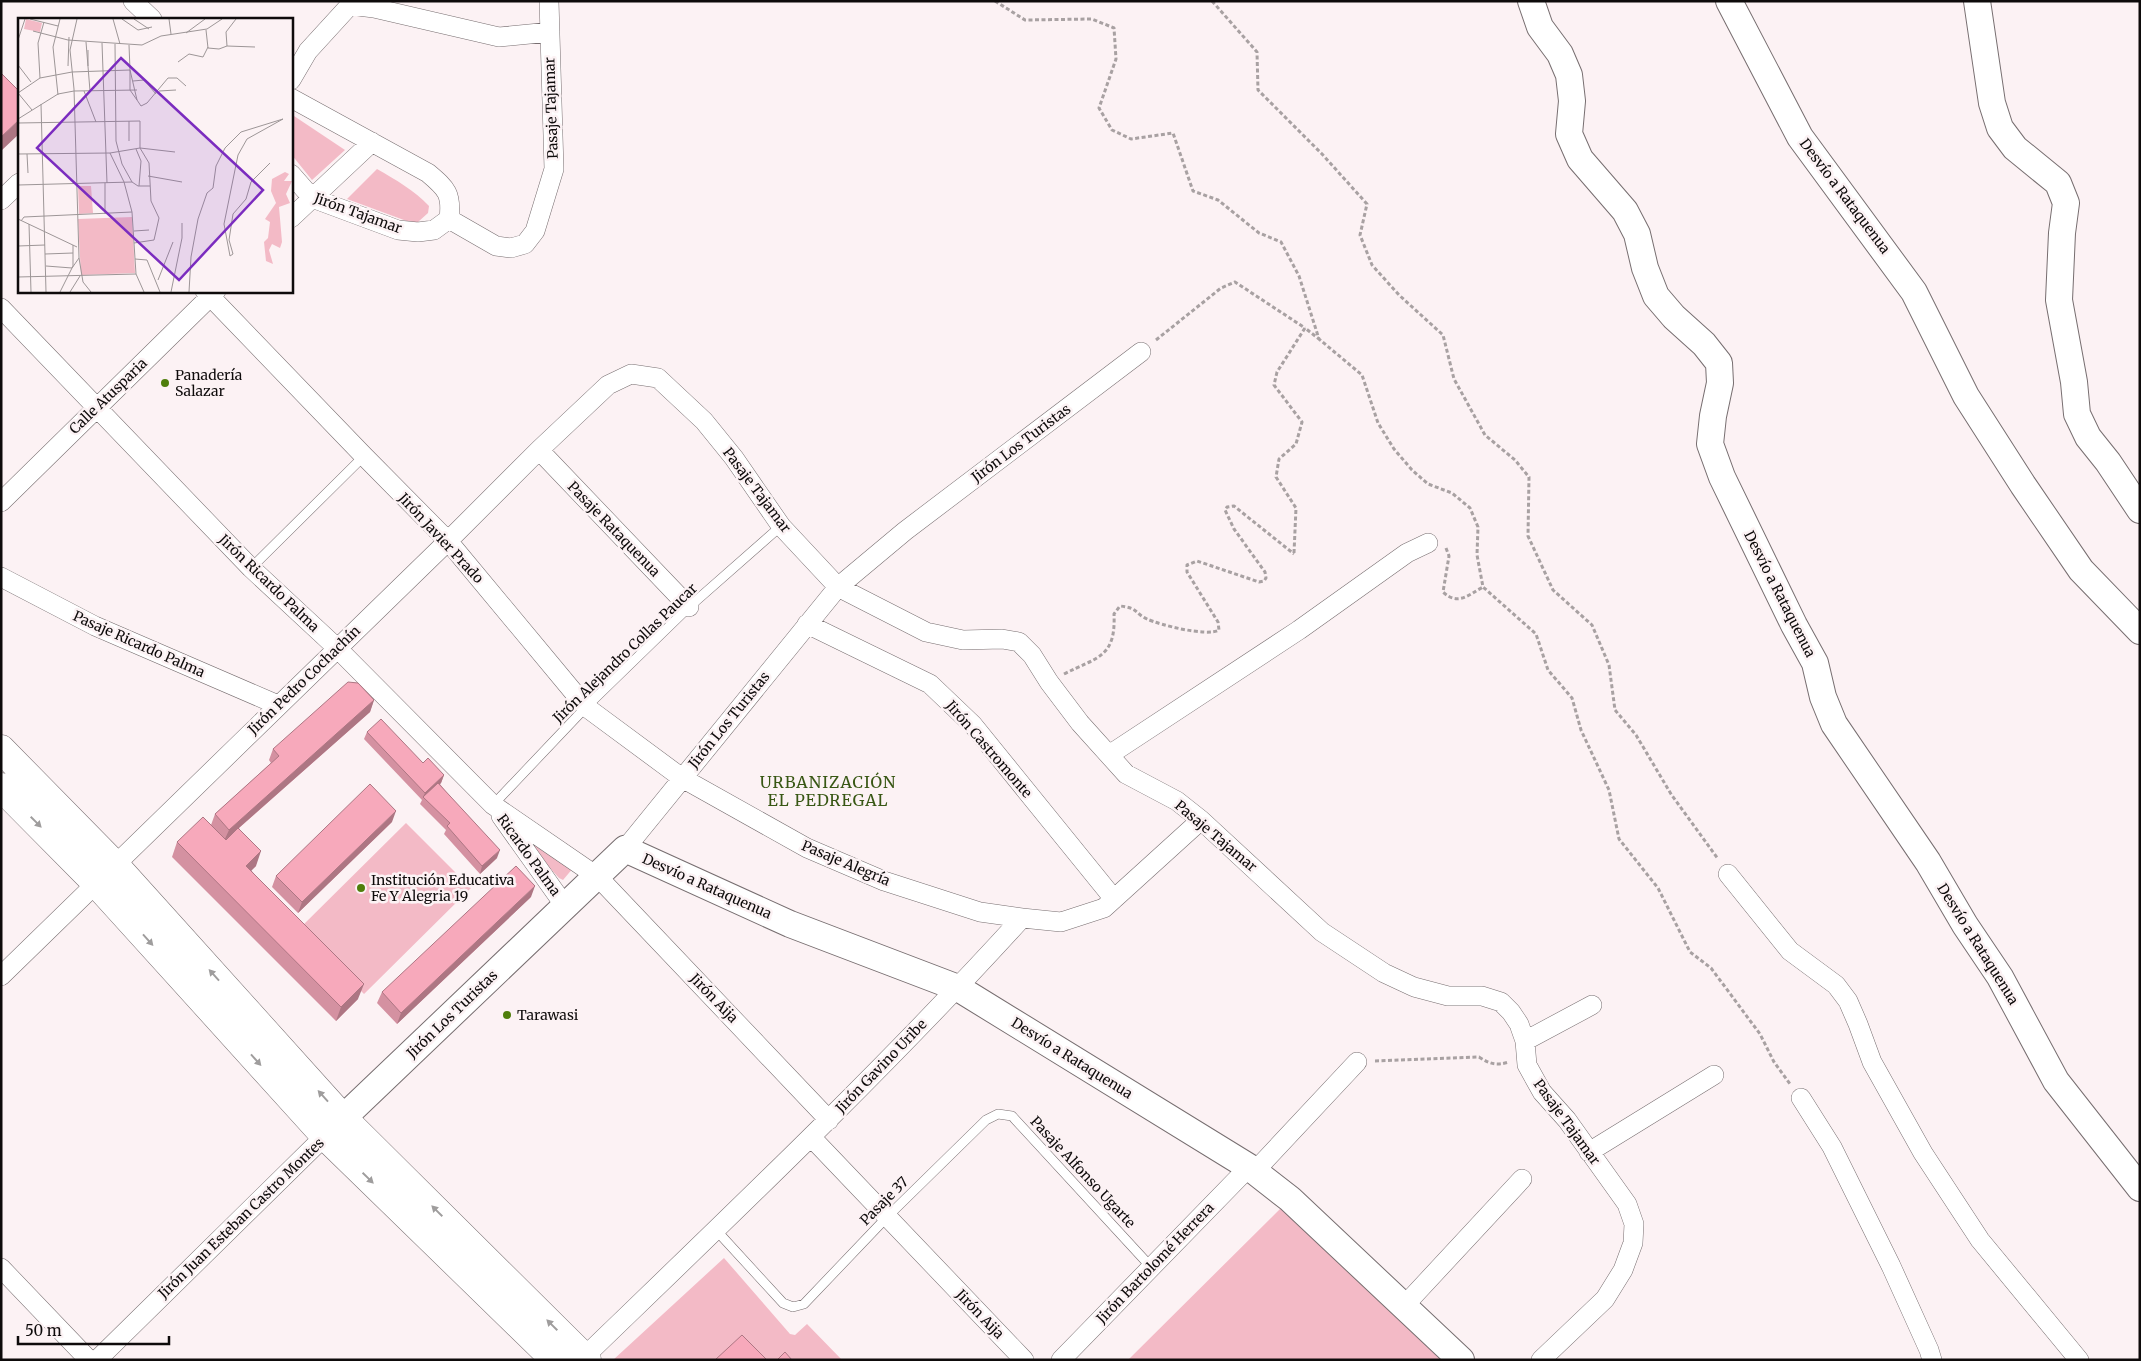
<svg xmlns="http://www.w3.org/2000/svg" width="2141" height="1361" viewBox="0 0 2141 1361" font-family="Merriweather,serif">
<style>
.green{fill:#f3bac6}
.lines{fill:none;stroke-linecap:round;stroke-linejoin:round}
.lane-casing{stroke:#776e70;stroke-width:10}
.street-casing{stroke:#776e70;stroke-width:20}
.secondary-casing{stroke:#776e70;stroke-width:28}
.primary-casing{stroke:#776e70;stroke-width:29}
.path{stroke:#a8a1a2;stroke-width:3;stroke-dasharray:4 2.5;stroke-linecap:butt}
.lane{stroke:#fff;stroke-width:9}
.street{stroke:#fff;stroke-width:19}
.secondary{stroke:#fff;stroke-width:26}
.primary{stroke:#fff;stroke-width:28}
.wall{fill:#d491a1}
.shaded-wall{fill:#ad7683}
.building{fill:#f7a9bb;stroke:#ad7683}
.oneway{fill:#9f9d9d}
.poi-dot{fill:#4f7e0b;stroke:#fcf2f4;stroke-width:2}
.labels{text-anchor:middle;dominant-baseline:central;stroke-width:5;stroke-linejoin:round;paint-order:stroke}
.street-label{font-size:14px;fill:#0e0b0b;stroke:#fcf2f4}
.poi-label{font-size:14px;fill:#0e0b0b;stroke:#fcf2f4;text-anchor:start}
.quarter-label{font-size:16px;letter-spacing:1px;fill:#385714;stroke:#fcf2f4}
.inset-road{fill:none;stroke:#9d9697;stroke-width:1}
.view{fill:#7b2cbf;fill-opacity:0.15;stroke:#7b2cbf;stroke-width:2.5}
.inset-edge{fill:none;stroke:#0e0b0b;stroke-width:2.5}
</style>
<rect width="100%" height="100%" fill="#fcf2f4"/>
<path class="green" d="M291,114l54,36 -33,30 -21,-26z
M377,169c19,11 37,21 52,37l-1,7 -10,9 -6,1 -65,-24z
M406,823l65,65 -107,106 -65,-65z
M518,833l56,34 -11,13 -4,-2z
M1286,1203l164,157h-322z
M724,1258l66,76 5,1 12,-11 35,36h-229z"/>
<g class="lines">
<g class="lane-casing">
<path id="lane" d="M251,568l113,-112
M493,805l93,-98 103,-100 92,-81
M716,1230l67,73 10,4 11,-3 83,-87 99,-97 12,-6 14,2 139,151"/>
</g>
<g class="street-casing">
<path id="street" d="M133,1l19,18
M291,80l17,-29 42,-46 24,3 125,29 51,-5
M291,98l137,75c19,16 24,21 21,46l-15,11 -16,2 -20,-2 -86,-32 -21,-24
M1,200l18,-17
M291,218l81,-76
M449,219l47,27 15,2 14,-4 10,-13 19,-62 -5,-168
M205,291l159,165 84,85 138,166 96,71 125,70 77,33 96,31 42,6
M1,308l250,260 86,80 156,157 105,72 231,243
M539,450l150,157
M1,502l215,-211
M1,577l94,49 183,79
M807,624l123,60 43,41 141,174
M1109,755l190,-125 108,-77 21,-10
M501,816l64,90
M625,849l213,-262 67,-56 236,-179
M1728,874l62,77 46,34 12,16 10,23 14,38 51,91 57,87 99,120
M1,976l447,-435 91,-91 69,-65 23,-11 27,4 46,43 30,37 47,68 57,61 88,45 37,8 39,-1 17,3 13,13 17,27 31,41 46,51 51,27 24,19 121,112 62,41 30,14 34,9h34l19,6 10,10 8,12 6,17 2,24 15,27 25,28 60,84 7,20 -1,19 -10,27 -18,29 -64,61
M1525,1041l67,-36
M1801,1098l31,49 59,119 38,84 3,10
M812,1138l212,222
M1589,1152l125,-77
M1255,1171l102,-109
M1,1268l88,92
M1404,1306l118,-127
M97,1360l236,-232
M581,1360c150,-145 301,-288 441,-442l39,4 43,-14 97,-88
M1061,1360l188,-193"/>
</g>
<g class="secondary-casing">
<path id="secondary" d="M1531,1l9,26 20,27 9,21 3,26 -3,33 11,25 45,52 12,23 8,34 11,28 18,21 30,27 15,19 1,20 -7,33 -3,28 12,33 72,148 21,38 8,34 11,27 94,138 37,63 35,52 56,104 84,107
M1729,1l71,136 114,155 52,104 57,89 58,85 59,61
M1977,1l15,102 8,25 15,20 43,35 8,20 -4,30 -3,67 15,82 3,32 11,23 20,25 32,48
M343,1118l282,-269 165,75 168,64 291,179 41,32 171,161"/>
</g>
<g class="primary-casing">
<path id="primary" d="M1,749l114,116 228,253 244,242
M1,787l95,96 229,253 230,224"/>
</g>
<path class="path" d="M995,1l30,19 67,-1 22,9 2,31 -17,49 13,22 19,9 42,-6 20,58 25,9 41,33 22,9 18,34 20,63 43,36 16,48 16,26 18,21 16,14 24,9 18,15 8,19 -1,28 6,32 53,47 12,36 24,28 9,32 28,60 10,49 39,49 32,64 21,16 49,66 14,28 16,22
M1212,1l45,51 1,38 64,64 45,50 -7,31 12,30 27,30 44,40 11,44 31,56 30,25 14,17 -1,59 25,54 39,35 17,40 6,45 21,25 35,59 47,65
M1156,340l65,-52 14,-6 70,46
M1446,548l3,8 -6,36c15,14 25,3 40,-5
M1294,553l2,-45 -20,-31 3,-18 17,-15 6,-22 -28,-37 3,-13 28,-44 14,11
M1064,674c33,-17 52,-16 50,-60l6,-8c19,2 14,7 27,13 13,6 60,18 72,11l-1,-8 -31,-50v-7l10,-4 62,21 5,-1 2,-3 -1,-6 -31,-43 -9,-19 2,-3 7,-1 60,48
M1375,1061l104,-4c11,7 17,9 30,5"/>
<use href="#lane" class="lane"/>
<use href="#street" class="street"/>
<use href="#secondary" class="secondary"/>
<use href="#primary" class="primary"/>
</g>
<path class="wall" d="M374,700l-4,12 -131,116 17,38 -5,4 107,129 -22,22 -164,-164 5,-15 34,-17 4,-11 56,-51 -2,-3 4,-11z
M367,732l77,43 -3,8 -1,1 57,74 -17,16 -36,-40 2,-4 -26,-26 2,-4 -58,-61z
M392,822l-94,91 -26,-26 4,-11z
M531,897l-134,127 -20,-21 5,-11z"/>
<path class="shaded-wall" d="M19,120v14l-18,17v-14z
M374,700l-4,12 -146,129 5,-11z
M444,775l-3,8 -16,15 -2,-1 2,-4z
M396,811l-4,11 -94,91 4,-11z
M500,850l-3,8 -17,16 2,-8z
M261,851l-5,15 -15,15 5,-15z
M535,886l-4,11 -134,127 4,-11z
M364,984l-6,15 -22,22 5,-14z"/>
<path class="building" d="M1,73l18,18v29l-18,17z
M348,682l10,1 16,17 -145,130 -14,-16 64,-58 -6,-7z
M381,719l42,44 5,-5 16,17 -19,18 -58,-61z
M438,783l62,67 -18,16 -35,-40 3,-3 -27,-26z
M370,784l26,27 -94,91 -26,-26z
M203,817l23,23 12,-12 23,23 -15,15 118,118 -23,23 -164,-165z
M516,866l19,20 -134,127 -19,-21z
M742,1335l25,25h-52z
M785,1352l7,8h-15z"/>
<defs><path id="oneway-solid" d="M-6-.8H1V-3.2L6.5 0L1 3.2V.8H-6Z" transform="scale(1.25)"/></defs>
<g class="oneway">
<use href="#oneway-solid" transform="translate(36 822) rotate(45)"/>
<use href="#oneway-solid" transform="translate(148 940) rotate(48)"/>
<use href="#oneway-solid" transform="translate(214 975) rotate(-132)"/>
<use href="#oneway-solid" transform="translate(256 1060) rotate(48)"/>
<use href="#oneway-solid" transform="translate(323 1096) rotate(-132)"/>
<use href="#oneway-solid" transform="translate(368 1178) rotate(44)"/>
<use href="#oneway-solid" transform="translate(437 1211) rotate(-135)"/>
<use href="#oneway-solid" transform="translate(552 1325) rotate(-135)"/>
</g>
<g class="poi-dot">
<circle cx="165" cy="383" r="5"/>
<circle cx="361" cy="888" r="5"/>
<circle cx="507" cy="1015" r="5"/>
</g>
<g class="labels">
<g class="street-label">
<text transform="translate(551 108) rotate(-92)">Pasaje Tajamar</text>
<text transform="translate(1845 196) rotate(53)">Desvío a Rataquenua</text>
<text transform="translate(358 213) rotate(20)">Jirón Tajamar</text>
<text transform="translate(108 396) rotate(-44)">Calle Atusparia</text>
<text transform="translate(1021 443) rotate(-37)">Jirón Los Turistas</text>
<text transform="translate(757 490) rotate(53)">Pasaje Tajamar</text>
<text transform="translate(614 529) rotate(46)">Pasaje Rataquenua</text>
<text transform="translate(441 538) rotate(47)">Jirón Javier Prado</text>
<text transform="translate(269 583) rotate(44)">Jirón Ricardo Palma</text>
<text transform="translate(1780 594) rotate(63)">Desvío a Rataquenua</text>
<text transform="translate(139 644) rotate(24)">Pasaje Ricardo Palma</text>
<text transform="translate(625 653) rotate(-44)">Jirón Alejandro Collas Paucar</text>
<text transform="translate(304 680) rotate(-44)">Jirón Pedro Cochachín</text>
<text transform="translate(729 720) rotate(-51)">Jirón Los Turistas</text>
<text transform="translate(989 749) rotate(49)">Jirón Castromonte</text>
<text transform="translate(1216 836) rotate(40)">Pasaje Tajamar</text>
<text transform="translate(529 855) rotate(54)">Ricardo Palma</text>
<text transform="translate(846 863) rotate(23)">Pasaje Alegría</text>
<text transform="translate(707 886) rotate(24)">Desvío a Rataquenua</text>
<text transform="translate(1978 944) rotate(58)">Desvío a Rataquenua</text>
<text transform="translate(714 998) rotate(46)">Jirón Aija</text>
<text transform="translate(452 1014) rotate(-44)">Jirón Los Turistas</text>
<text transform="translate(1072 1058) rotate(32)">Desvío a Rataquenua</text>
<text transform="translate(881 1066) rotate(-46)">Jirón Gavino Uribe</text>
<text transform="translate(1567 1122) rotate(54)">Pasaje Tajamar</text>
<text transform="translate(1083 1172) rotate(47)">Pasaje Alfonso Ugarte</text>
<text transform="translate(884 1201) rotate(-45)">Pasaje 37</text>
<text transform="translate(241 1218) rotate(-44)">Jirón Juan Esteban Castro Montes</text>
<text transform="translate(1155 1263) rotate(-46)">Jirón Bartolomé Herrera</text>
<text transform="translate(980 1314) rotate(46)">Jirón Aija</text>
</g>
<g class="poi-label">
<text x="175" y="375">Panadería<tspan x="175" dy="16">Salazar</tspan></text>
<text x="371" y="880">Institución Educativa<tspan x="371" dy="16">Fe Y Alegria 19</tspan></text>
<text x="517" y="1015">Tarawasi</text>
</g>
<g class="quarter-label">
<text x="828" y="782">URBANIZACIÓN<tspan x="828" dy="18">EL PEDREGAL</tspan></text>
</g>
</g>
<g transform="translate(18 18)">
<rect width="275" height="275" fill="#fcf2f4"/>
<path d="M8,1l16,4 -2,9 -16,-3zM267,154l4,2 -5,7h8l-6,13 4,9 -11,4 3,35 -2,6 -8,-4 -3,6 4,14 -7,-3 -2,-19 4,-4 2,-16 -5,-3 11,-16 -5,-12 1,-12zM60,168h13l2,27 -14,1zM114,199l3,56 -54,2 -3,-56z" fill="#f3bac6"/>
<path class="inset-road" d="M12,1l28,7M95,1l7,25M104,1l16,11 14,-3M116,1l15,10M151,1l2,15M188,12l2,18 11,1 8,-3 -1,-14 10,-13M15,13l35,9 74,5 19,-9 46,-7 15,-10M168,15l19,-14M0,22l7,-21M68,24l4,49M84,25l5,140M97,26l1,97 6,23 10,18M209,28l28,1M70,32v16M160,44l11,-8 14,3 5,-10M0,47l13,17M50,48l1,-29M22,60l-2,-35 6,-21M115,63l11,-1 12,14M56,73l63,-1M66,73l12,31M141,73l17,-1M0,75l22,-15 32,-6 58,-2 7,30 -7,-10v-20l-1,-25M0,75l14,17M40,77l-5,-48 7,-28M119,82l4,6 6,-3 21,-25h9l9,8M23,86l5,188M0,101l40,-25 16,-3M111,103v20M0,105l122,-2v27l9,15 2,38 8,17 -5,22 -20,3M118,131l5,12 -2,25M92,135l14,29 8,30 4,62 8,18M0,136l92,-1 30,-5 35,4M9,136l1,19M130,158l34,6M87,165v31M0,167l114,-3 6,4h12M0,201l59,28M3,203l3,-4 108,-5M11,206l2,68M116,213l15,-1M0,228l27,-1M27,236l28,-1M61,240l4,24 8,10M117,241l12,1 13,32M28,248l26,2M54,250l7,-10 -5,-169 -4,-39 7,-31M0,259l118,-3M140,262l15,-38M42,274l13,-26v-21M52,274l10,-16M153,274l11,-54v-15M171,274l2,-35 7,-38 9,-26 6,-5 3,-22 9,-18 16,-16 42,-13 -36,20 -9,16 -14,69 6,32 3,-2 -4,-14 4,-26 13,-15 5,-17 19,-19"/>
<path class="view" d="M103,40l142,132 -84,90 -142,-132z"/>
<rect width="275" height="275" class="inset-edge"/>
</g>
<rect width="2141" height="1361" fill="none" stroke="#0e0b0b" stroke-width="5"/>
<path d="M18 1336v8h151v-8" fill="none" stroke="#0e0b0b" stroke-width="2.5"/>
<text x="25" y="1336" font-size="15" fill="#0e0b0b" stroke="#fcf2f4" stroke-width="4" paint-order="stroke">50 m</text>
</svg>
